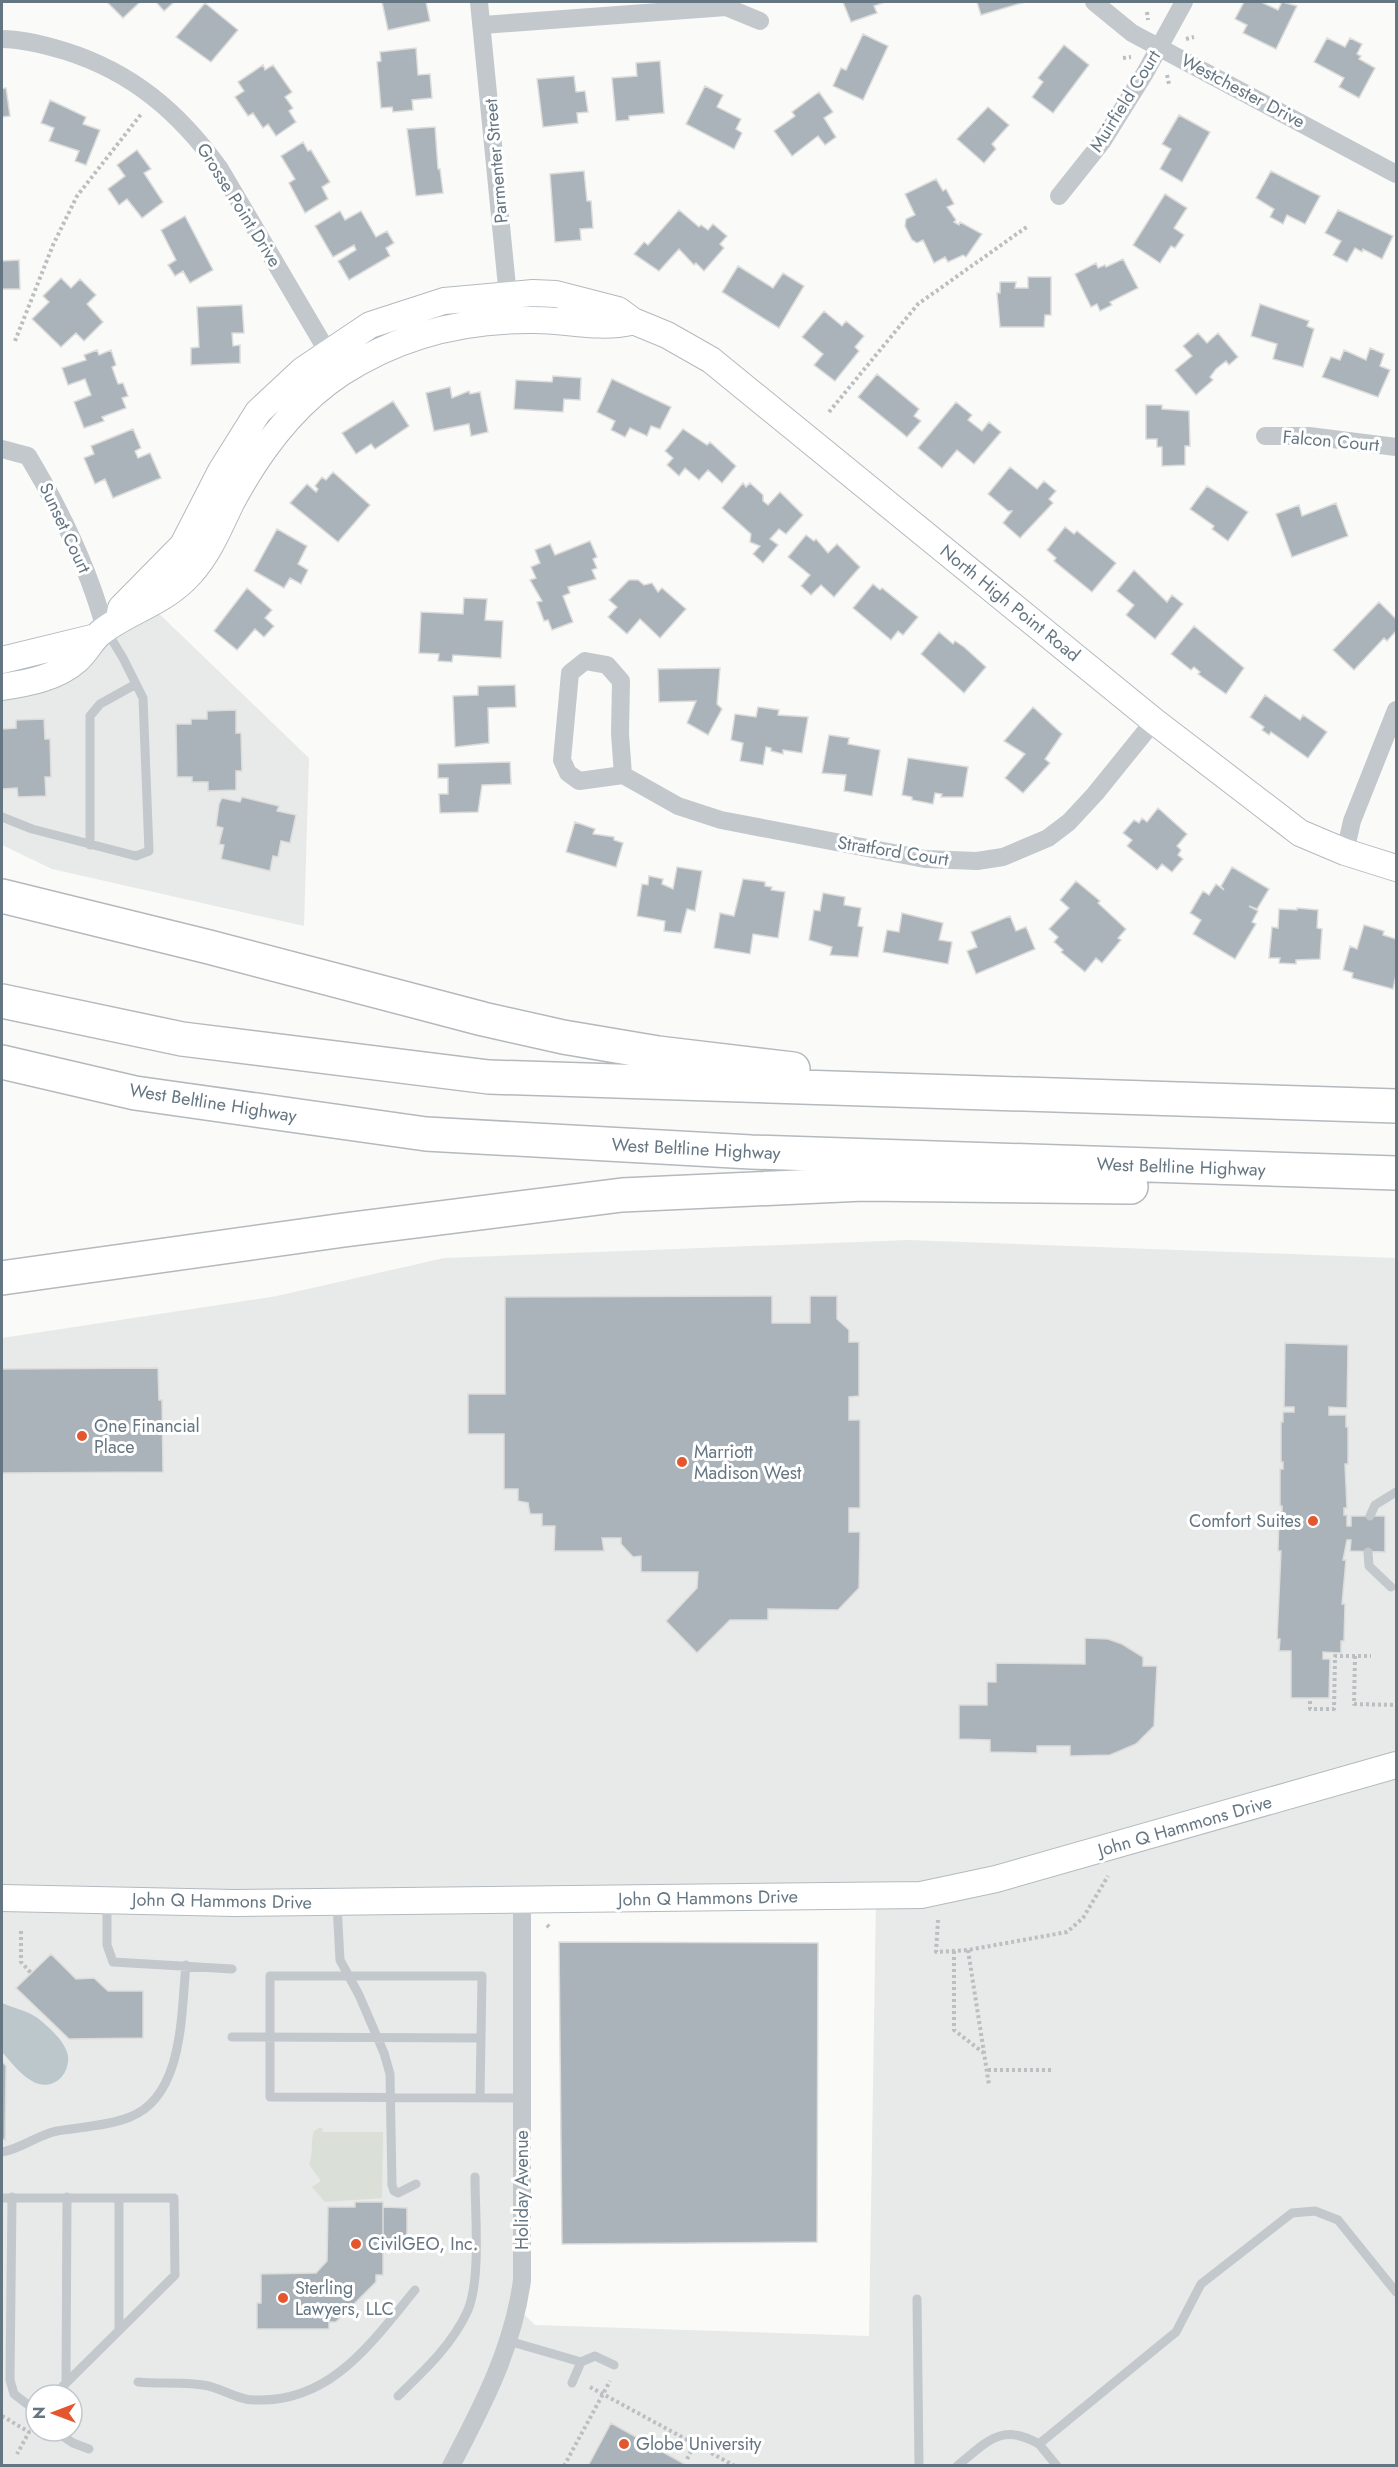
<svg xmlns="http://www.w3.org/2000/svg" width="1398" height="2467" viewBox="0 0 1398 2467" font-family="Jost,sans-serif">
<style>
.built{fill:#e8e9e9;fill-rule:evenodd}
.green{fill:#dadfd7}
.water{fill:#bbc7cb}
.building{fill:#aab3b9;stroke:#dcdcda;stroke-width:1.5}
.lines{fill:none;stroke-linecap:round;stroke-linejoin:round}
.secondary-casing{stroke:#b3babf;stroke-width:28}
.highway-casing{stroke:#b4b9bd;stroke-width:36}
.path{stroke:#bbbfc2;stroke-width:4;stroke-dasharray:3 3;stroke-linecap:butt}
.lane{stroke:#c3c8cc;stroke-width:9}
.street{stroke:#c3c8cc;stroke-width:18}
.secondary{stroke:#fff;stroke-width:26}
.highway{stroke:#fff;stroke-width:33}
.poi-dot{fill:#e4572e;stroke:#fff;stroke-width:2}
.labels{text-anchor:middle;dominant-baseline:central;stroke-width:6;stroke-linejoin:round;paint-order:stroke}
.street-label{font-size:18px;fill:#657683;stroke:#fff}
.poi-label{font-size:18px;fill:#657683;stroke:#fff;text-anchor:start}
</style>
<rect width="100%" height="100%" fill="#fafaf8"/>
<path class="built" d="M150,605l159,153 -5,168 -252,-57 -50,-24v-158l21,-3z
M908,1240l488,18v1207l-1394,1v-1128l275,-42 167,-38zM876,1897l-7,439 -334,-11 -17,-17 4,-408zM36,2395h36v36h-36z"/>
<path class="green" d="M319,2128h4l-1,4h61l-1,66 -57,4 -13,-15 9,-6 -12,-17c5,-12 1,-21 5,-33z"/>
<path class="water" d="M2,2003c11,5 23,7 34,14 11,8 30,25 32,39 2,21 -18,36 -36,25 -12,-7 -21,-19 -30,-29z"/>
<path class="building" d="M107,2h33l-17,16z
M156,2h18l-10,9z
M382,2h44l4,19 -42,9z
M843,2h42l-11,4 3,7 -26,9z
M977,2h48l-44,13z
M1244,2h17l17,8 4,-8 15,4 -21,43 -33,-16 4,-8 -12,-6z
M205,3l33,27 -27,32 -35,-25z
M863,34l25,12 -25,54 -30,-14 8,-18 5,2z
M1327,38l18,9 5,-9 12,6 -5,10 4,2 -2,3 16,9 -16,30 -20,-11 5,-9 -30,-16z
M1064,45l25,20 -36,48 -21,-16 11,-15 -5,-4z
M416,48l2,27 12,-1 2,24 -20,2 1,10 -20,2 -1,-5 -11,1 -4,-46 4,-1 -1,-9z
M660,61l4,52 -35,3v4l-13,1 -4,-43 25,-2 -1,-13z
M263,65l2,5 8,-5 19,27 -7,5 8,11 -4,3 7,11 -20,14 -8,-12 -5,4 -10,-15 -5,3 -13,-19 9,-6 -6,-9z
M574,76l2,16 9,-1 3,21 -11,1 1,10 -35,4 -6,-48z
M705,86l18,9 -6,12 24,12 -5,10 6,4 -8,16 -48,-25z
M6,88l4,28 -8,1v-28z
M819,92l14,20 -9,6 12,19 -11,8 -7,-9 -26,20 -18,-25 21,-15 -3,-4z
M50,100l36,17 -3,7 17,6 -14,35 -11,-4 4,-10 -30,-10 5,-13 -13,-5z
M988,107l21,18 -17,19 4,5 -12,14 -27,-24z
M1179,115l31,17 -28,50 -22,-13 11,-20 -9,-5z
M435,127l3,42h2l3,24 -27,3 -9,-67z
M303,142l5,9 3,-1 19,32 -8,5 6,12 -23,14 -16,-30 6,-4 -14,-23z
M137,150l14,19 -7,4 19,29 -21,16 -15,-19 -8,6 -11,-16 17,-13 -8,-11z
M584,171l3,30h4l2,27 -13,1 1,11 -26,2 -5,-68z
M1271,171l49,25 -15,28 -18,-9 -4,9 -13,-7 4,-8 -18,-11z
M936,179l7,12 3,-2 8,15 -7,3 9,13 -2,2 5,3 1,-3 22,12 -16,23 -3,-2 -15,7 -3,-5 -11,6 -11,-23 -6,3 -5,-3 -7,-14 1,-7 9,-4 -10,-21z
M1165,194l22,14 -13,20 10,7 -9,13 -4,-2 -11,17 -27,-18z
M679,210l20,17 2,-2 7,5 5,-6 14,12 -7,8 4,4 -20,23 -8,-8 -2,2 -15,-16 -20,22 -25,-17 10,-12 4,3z
M1338,210l55,26 -11,23 -19,-10 -1,3 -7,-4 -8,14 -14,-7 8,-14 -16,-8z
M340,211l5,9 16,-9 15,26 11,-6 7,12 -8,5 4,8 -41,24 -11,-19 18,-11 -2,-5 -21,12 -18,-31z
M185,216l28,54 -23,13 -7,-12 -8,5 -7,-11 8,-5 -15,-30z
M1123,259l15,29 -28,14 2,3 -12,6 -3,-7 -6,3 -16,-33 21,-11 2,5 7,-3 1,2z
M19,260l1,29h-18v-28z
M738,266l35,22 10,-15 21,13 -25,42 -57,-36z
M1028,277h23v38h-6l-1,12h-44l-3,-34h3v-11h16l-1,6h13z
M61,278l10,10 9,-9 16,16 -9,9 16,18 -19,19 -8,-8 -15,14 -29,-28 17,-17 -6,-6z
M1260,304l49,17 -2,5 7,3 -11,38 -30,-8 4,-15 -26,-8z
M242,305l2,28h-12l1,13 7,-1v18l-49,2v-17l8,-1 -2,-40z
M824,311l18,15 4,-5 18,15 -9,11 4,4 -24,30 -21,-16 9,-11 -21,-17z
M1198,333l9,10 11,-10 20,24 -9,8 -3,-4 -10,8 -6,8 3,3 -17,15 -21,-25 17,-14 -9,-10z
M1370,348l14,6 -4,12 10,4 -12,27 -56,-20 9,-20 9,3 4,-10 22,10z
M97,350l2,5 12,-5 5,15 -4,2 6,17 5,-1 5,13 -6,2 4,10 -24,9 2,4 -20,7 -10,-26 17,-7 -6,-16 -17,6 -6,-17 24,-8 -2,-5z
M877,374l42,35 -5,7 7,5 -14,16 -49,-40z
M553,376l28,2 -1,22 -16,-1 -1,13 -49,-3 2,-29 36,2z
M612,379l59,28 -11,22 -9,-3 -4,10 -17,-8 -5,9 -14,-7 4,-9 -18,-9z
M450,387l2,11 17,-7 1,3 10,-2 8,40 -17,4 -2,-12 -35,7 -8,-38z
M393,401l16,25 -34,23 -4,-5 -15,10 -14,-21z
M956,402l16,13 -4,5 14,11 7,-9 12,10 -27,32 -17,-14 -15,18 -24,-20z
M1146,405h16v4l27,2 1,35h-5v19l-23,1v-19h-5v-8h-11z
M133,429l8,19 -6,3 3,7 12,-5 11,25 -48,20 -8,-19 -10,5 -11,-26 10,-4 -3,-8z
M683,429l24,16 3,-3 26,24 -14,17 -14,-13 -9,10 -14,-12 -6,8 -12,-11 6,-7 -8,-7z
M1010,467l27,22 7,-8 12,10 -7,8 4,4 -33,35 -17,-15 9,-12h-4l-20,-17z
M333,472l37,33 -32,37 -48,-39 17,-19 9,8 2,-3 -3,-3 7,-9 4,3z
M743,483l3,4 4,-4 13,12v6l5,4 12,-13 23,23 -17,19 -7,-5 -9,10 8,6 -15,18 -10,-9 7,-8 -10,-4 1,-8 -29,-26z
M1207,486l41,26 -20,29 -16,-12 2,-3 -24,-17z
M1336,503l12,33 -56,21 -16,-43 23,-9 3,11z
M1065,527l9,7 3,-3 39,32 -24,29 -38,-31 2,-3 -9,-8z
M277,529l30,17 -9,18 10,6 -7,14 -11,-6 -6,10 -30,-17z
M806,535l8,6 2,-2 12,14 9,-9 23,23 -26,30 -13,-12 -10,10 -10,-9 9,-11 -22,-18z
M590,541l7,16 -4,2 4,9 -5,2 4,9 -28,8 2,6 -7,3 10,26 -21,8 -4,-10 -4,1 -7,-19 5,-1 -12,-21 6,-2 -5,-11 9,-4 -5,-13 15,-6 5,11z
M1134,570l33,32 5,-7 11,9 -28,35 -29,-24 8,-10 -17,-14z
M629,580h9l6,5 8,-2 6,9 4,-4 24,21 -26,29 -20,-19 -13,15 -19,-17 9,-10 -8,-7z
M873,584l7,6 2,-2 36,29 -15,18 -5,-4 -7,9 -38,-32z
M247,588l25,22 -7,8 9,8 -10,11 -9,-8 -18,21 -23,-19z
M464,598l23,1 -2,21 18,1 -2,37 -48,-3 -1,7 -14,-1 1,-7 -20,-1 2,-41 42,2z
M1379,602l17,17v12l-9,10 -3,-3 -30,32 -21,-20z
M1194,626l50,42 -18,26 -28,-20 2,-2 -6,-5 -3,3 -20,-16z
M939,632l14,12 2,-3 9,6 22,20 -22,26 -43,-39z
M720,668l-3,36 5,5 -14,26 -21,-12 9,-22 -37,1 -1,-33z
M515,685l1,22 -28,1 1,35 -34,4 -2,-51 25,-1v-9z
M1265,695l35,25 3,-5 24,17 -19,26 -37,-26 -2,3 -7,-5 2,-3 -14,-10z
M758,707l21,3 -1,5 30,2 -6,36 -19,-3v4l-12,-3v-3l-5,-1 -3,18 -23,-4 3,-18 -12,-3 4,-26 21,3z
M1033,707l29,27 -17,25 5,4 -27,30 -18,-15 20,-24 -21,-13z
M236,710v23h5l1,38h-6v19l-28,1v-9h-16v-5h-15l-1,-53h15v-5h16v-8z
M44,719l1,20h5l1,38h-6l1,19 -28,1 -1,-9 -15,1v-60l14,-1v-8z
M829,735l20,3 -1,6 32,6 -8,46 -28,-5 2,-16 -24,-2z
M908,758l60,9 -5,30h-22l1,-3 -7,-1 -2,11 -21,-4v-3l-10,-2z
M510,762l1,22 -29,1 -4,27 -38,1 -1,-19h9v-16h-10v-14z
M242,797l37,9 -2,5 19,4 -6,28 -9,-2 -3,16 -5,-1 -3,15 -49,-12 3,-14 -5,-1 4,-16 -7,-2 3,-22 3,-6 18,4z
M1158,808l29,26 -10,12 4,4 -3,5 5,4 -11,13 -10,-8 -5,6 -30,-24 5,-6 -9,-7 11,-13 5,3 3,-5 5,4z
M575,822l20,7 -2,5 21,3v3l9,3 -7,24 -50,-15z
M677,867l25,4 -7,40 -8,-2 -6,24 -17,-2 1,-10 -28,-5 5,-32 6,1 1,-9 14,3 -1,5 11,5z
M1232,867l37,22 -12,20 -8,-3 9,5 -6,11 4,2 -21,35 -42,-25 8,-14 -11,-7 13,-22 6,4 7,-11 8,6 -3,-4z
M743,879l22,3v4l7,1 -1,3 14,2 -7,46 -25,-4 -3,20 -36,-6 6,-35 14,3z
M1076,881l24,20 -2,2 28,26 -8,9 3,2 -19,23 -6,-5 -11,14 -24,-20 2,-2 -9,-8 4,-5 -9,-8 20,-21 -9,-8z
M823,893l22,4 -1,8 17,3 -3,18 5,1 -5,30 -28,-2 2,-8 -23,-7 5,-30 6,1z
M1297,908l21,2 -1,18 5,1 -2,30 -24,1v4l-17,-1 1,-5h-11l3,-31 6,1 1,-19 18,1z
M902,913l41,10 -4,17 13,2 -4,22 -65,-12 4,-22 12,2z
M1010,916l6,15 10,-4 9,22 -59,25 -9,-23 10,-4 -6,-15z
M1364,925l20,6 -1,4 13,4v36l-3,14 -41,-11 1,-5 -10,-3 7,-24 7,3z
M772,1296v27h38v-27h27v23l12,11v12h10v54l-10,1v23h11v88h-11v24h11l-1,56 -21,22 -70,-1v11h-38l-33,33 -31,-32 31,-33 1,-16h-57v-16l-8,1 -12,-13v-6h-19l2,13h-50l1,-25h-13v-12h-12l-2,-11 -10,-2v-12h-14v-55h-36v-40h37v-97z
M1285,1343l63,2 -1,63 -18,-1v8h17v12h2v37h-3l2,44h-3v7h3v11h4v-10h34v36l-35,-1 1,-11h-4l-4,20h3l-4,44h3l-1,37h-3v12l-18,-1v7h7l-1,39h-38v-47h-12l1,-12h-3l4,-88h-3l1,-37h3v-8h-2v-37h3v-7h-2v-40h2v-10h11v-5h-10z
M158,1368l1,32h3l1,72 -161,1v-104z
M1085,1638l23,1 14,5 21,13v9h14l-3,60 -18,18 -26,11 -40,1v-10h-33v7l-47,-1v-12l-31,-1v-34h28v-23h9v-19l89,1z
M559,1942l259,1 -1,299 -255,2z
M51,1954l25,25 18,-1 14,13h35v47l-74,1 -53,-51z
M2,2061l4,5 -1,74 -3,-1z
M355,2202h28v73h-7v7l-40,40h-7v7h-72v-26h4v-29l55,-1 11,-12 1,-54h27z
M383,2207l24,1v31h-24z
M611,2423l77,43h-100z"/>
<g class="lines">
<g class="secondary-casing">
<path id="secondary" d="M119,619l2,-11 62,-63 38,-74 37,-59 45,-42 67,-45 74,-24 89,-8 23,1 62,16 15,11 34,14 44,25 443,361 146,112 45,19 51,16
M2,660l90,-22
M2,687c25,-4 55,-9 75,-27 11,-10 15,-22 27,-30 29,-21 61,-28 86,-56 19,-21 29,-46 41,-71 26,-49 63,-99 110,-130 58,-38 125,-54 194,-53 31,0 65,9 95,2
M2,1898l232,5 687,-8 75,-16 400,-114"/>
</g>
<g class="highway-casing">
<path id="highway" d="M2,896l207,51 274,72 80,18 95,16 135,16
M2,1001l180,38 307,38 907,29
M2,1062l133,31 291,41 325,18 645,21
M2,1278l342,-48 278,-35 241,-11 268,3"/>
</g>
<path class="path" d="M1147,12l1,8
M1186,39l8,-2
M1123,58l8,-1
M1167,75l2,9
M15,341l38,-96 24,-49 65,-83
M829,412l89,-108 110,-78
M1355,1656l-1,48 42,1
M1310,1701v8h24l1,-53h36
M938,1920l-2,32 32,-2 99,-18 16,-14 25,-42
M547,1925l2,2
M21,1931v31l10,11
M968,1950l21,135
M954,1951v79l31,24
M988,2070h66
M590,2387l145,79
M2,2416l27,16 -12,22
M687,2459l8,-15
M564,2466l46,-85"/>
<path class="lane" d="M2,817l30,12 104,27 13,-5 -6,-153 -20,-40 -17,-28
M90,845v-129l10,-12 36,-20
M1370,1516l5,-11 21,-13
M1368,1552l1,14 22,21
M107,1901v44l6,17 119,7
M337,1905l3,55 19,35 25,58 6,21 2,111 2,6 4,2 18,-9
M232,2037l249,1
M480,2098l2,-122h-212v121c84,1 168,1 252,1
M2,2152c19,-3 35,-17 55,-21 23,-4 51,-5 73,-14 54,-21 51,-104 56,-152
M12,2197l-2,183 4,14 22,17
M2,2198h172l1,77 -121,120
M917,2299l2,167
M119,2330v-132
M509,2341l72,21
M138,2382c21,2 43,0 65,3 18,2 33,15 52,15 76,3 116,-57 160,-110
M66,2383l1,-186
M572,2383l9,-21 14,-6 19,9
M398,2396c26,-25 55,-52 70,-86 13,-32 7,-96 7,-133
M55,2431l18,12 16,6
M957,2466c30,-24 44,-44 82,-22
M1057,2466l-18,-22 137,-112 25,-48 91,-71 23,-2 23,9 58,72"/>
<path class="street" d="M479,2l30,305
M1094,2l38,31 264,141
M483,25l243,-18 34,14
M2,39c21,0 43,6 63,12 67,21 114,61 155,118l113,192
M1059,196l43,-54 43,-69 39,-71
M1265,436h44l87,11
M2,449l26,7c32,53 61,114 77,173
M623,775l-3,-41 1,-53 -14,-16 -22,-4 -15,12 -8,87 6,13 11,8 44,-6 55,31 43,14 204,39 52,2 26,-4 45,-19 21,-16 26,-28 59,-73
M1345,852l7,-31 44,-111
M451,2466c32,-61 62,-118 71,-186v-380"/>
<use href="#secondary" class="secondary"/>
<use href="#highway" class="highway"/>
</g>
<g class="poi-dot">
<circle cx="82" cy="1436" r="6"/>
<circle cx="682" cy="1462" r="6"/>
<circle cx="1313" cy="1521" r="6"/>
<circle cx="356" cy="2244" r="6"/>
<circle cx="283" cy="2298" r="6"/>
<circle cx="624" cy="2444" r="6"/>
</g>
<g class="labels">
<g class="street-label">
<text transform="translate(1243 91) rotate(28)">Westchester Drive</text>
<text transform="translate(1125 101) rotate(-58)">Muirfield Court</text>
<text transform="translate(496 161) rotate(-95)">Parmenter Street</text>
<text transform="translate(239 205) rotate(58)">Grosse Point Drive</text>
<text transform="translate(1331 441) rotate(5)">Falcon Court</text>
<text transform="translate(65 528) rotate(65)">Sunset Court</text>
<text transform="translate(1010 603) rotate(39)">North High Point Road</text>
<text transform="translate(893 851) rotate(9)">Stratford Court</text>
<text transform="translate(213 1103) rotate(9)">West Beltline Highway</text>
<text transform="translate(696 1149) rotate(3)">West Beltline Highway</text>
<text transform="translate(1181 1167) rotate(2)">West Beltline Highway</text>
<text transform="translate(1185 1826) rotate(-16)">John Q Hammons Drive</text>
<text transform="translate(708 1898) rotate(-1)">John Q Hammons Drive</text>
<text transform="translate(222 1901) rotate(1)">John Q Hammons Drive</text>
<text transform="translate(522 2190) rotate(-90)">Holiday Avenue</text>
</g>
<g class="poi-label">
<text x="94" y="1426">One Financial<tspan x="94" dy="21">Place</tspan></text>
<text x="694" y="1452">Marriott<tspan x="694" dy="21">Madison West</tspan></text>
<text x="1301" y="1521" text-anchor="end">Comfort Suites</text>
<text x="368" y="2244">CivilGEO, Inc.</text>
<text x="295" y="2288">Sterling<tspan x="295" dy="21">Lawyers, LLC</tspan></text>
<text x="636" y="2444">Globe University</text>
</g>
</g>
<rect width="1398" height="2467" fill="none" stroke="#657683" stroke-width="6"/>
<g transform="translate(54 2413) rotate(270)"><circle r="28" fill="#ffffff" stroke="#c1c8cd" stroke-width="1.5"/>
<path d="M0-4.5L10 22L0 15L-10 22Z" fill="#e4572e"/>
<text y="-9" font-size="16" font-weight="bold" text-anchor="middle" fill="#657683">N</text>
</g>
</svg>
